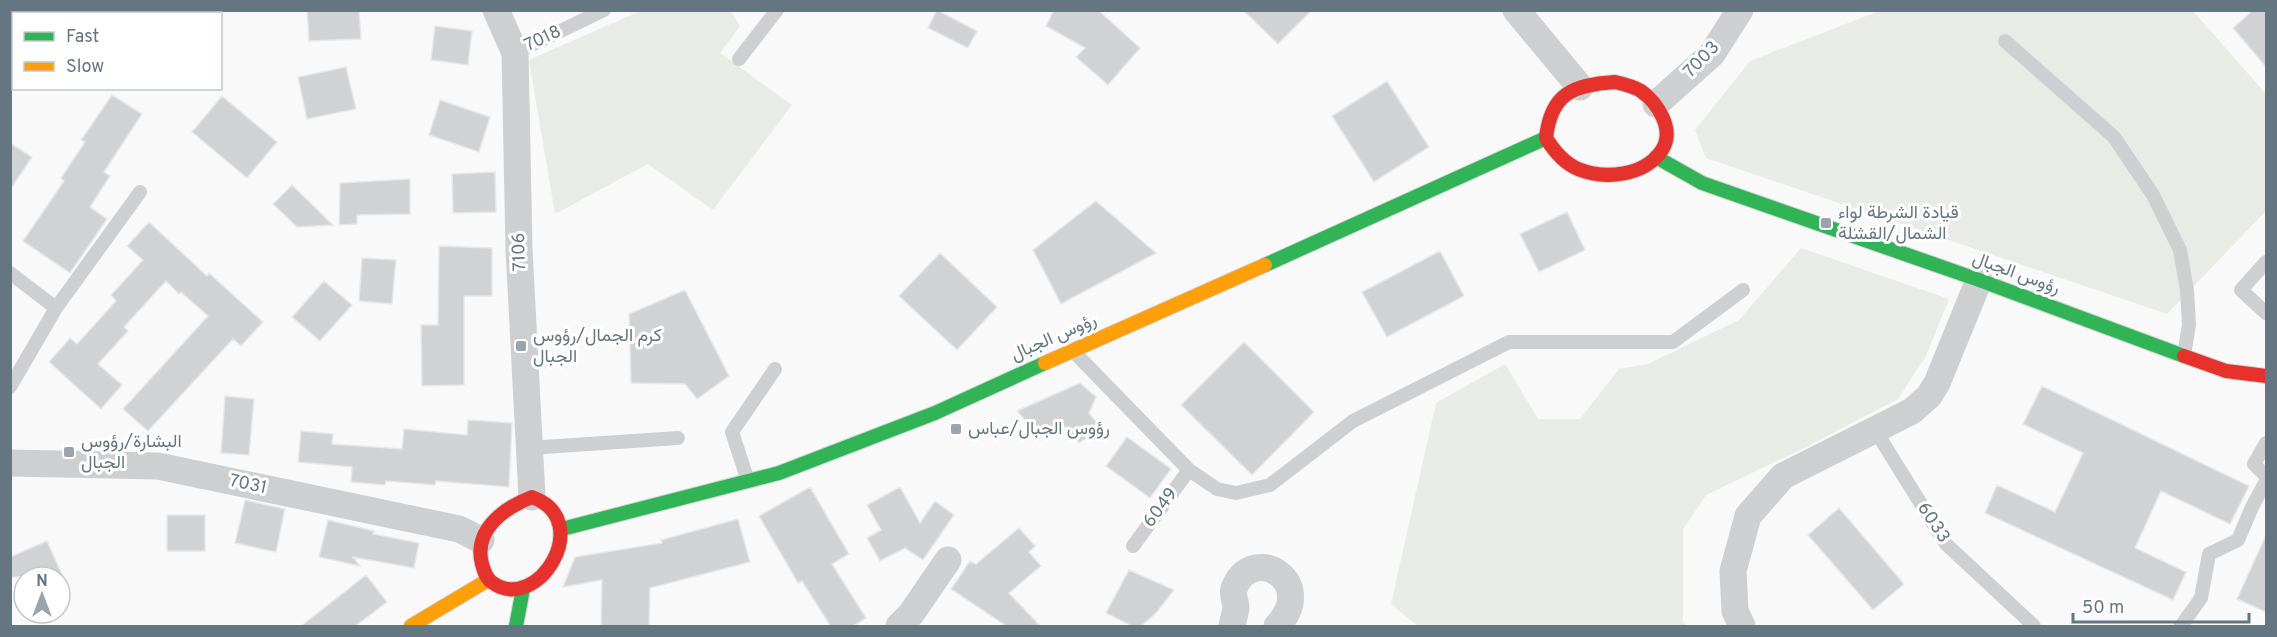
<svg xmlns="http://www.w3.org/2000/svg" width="2277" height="637" viewBox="0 0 2277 637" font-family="Overpass,Vazirmatn,sans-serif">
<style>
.green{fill:#e8ebe6}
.building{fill:#d0d2d3;stroke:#e8e8e8;stroke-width:1.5}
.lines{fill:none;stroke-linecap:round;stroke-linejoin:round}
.fast-casing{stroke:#d5d6d7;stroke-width:16}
.slow-casing{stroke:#d5d6d7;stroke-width:16}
.jam-casing{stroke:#d5d6d7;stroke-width:16}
.lane{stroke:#cecfd0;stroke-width:14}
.street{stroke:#cecfd0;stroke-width:27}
.fast{stroke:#30b455;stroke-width:14}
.slow{stroke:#ff9f0a;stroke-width:14}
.jam{stroke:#e5322d;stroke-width:14}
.poi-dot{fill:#99a4ac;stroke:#fff;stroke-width:2}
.labels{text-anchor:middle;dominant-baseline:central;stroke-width:6;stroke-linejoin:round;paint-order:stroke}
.street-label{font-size:18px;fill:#657683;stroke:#fff}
.poi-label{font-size:18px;fill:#657683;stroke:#fff;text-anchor:start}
</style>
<rect width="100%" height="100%" fill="#f9f9f9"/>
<path class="green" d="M640,11h91l9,15 -20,27 72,52 -79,105 -65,-46 -93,50 -26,-154z
M1879,11h314l73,83v117l-99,103 -461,-156 -11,-28 55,-69z
M1801,248l148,51 -23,57 -28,43 -92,48 -100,48 -23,34v92l3,5h-268l-27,-22 45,-201 69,-39 33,55h42l39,-50 29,-5 91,-44z"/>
<path class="building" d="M307,10h52l2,29 -52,2z
M937,10l40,21 -9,17 -40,-20z
M1054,10h44l42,38 -32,37 -32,-28 9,-9 -39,-22z
M1243,10h69l-34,34z
M2253,10h13v57l-33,-39z
M435,26l37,5 -4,34 -37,-5z
M346,67l10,42 -49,10 -9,-42z
M1387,81l42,66 -55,35 -42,-66z
M112,95l30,19 -38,58 6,4 -20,31 17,12 -37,54 -47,-32 41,-60 -3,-3 24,-36 -4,-2z
M222,96l55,46 -30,36 -55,-46z
M440,100l50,17 -11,35 -50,-17z
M10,143l22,14 -22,33z
M495,172l1,40 -43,1 -1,-39z
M410,179v35l-53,1v9l-18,1 1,-42z
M292,185l41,40 -36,2 -24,-23z
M1096,201l60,52 -95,51 -28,-54z
M1567,212l18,38 -46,22 -19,-38z
M149,222l58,54 2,-3 54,49 -22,24 -8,-7 -85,92 -25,-22 85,-93 -27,-24 -2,2 -13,-13 -42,46 4,4 -30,33 24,21 -21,24 -52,-47 21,-24 7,6 39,-43 -5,-6 32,-35 -16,-14z
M439,246l53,2v48h-28v89l-42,1 -1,-61h17z
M1440,251l24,45 -77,41 -25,-45z
M940,253l57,54 -40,43 -58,-54z
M362,258l34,2 -4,44 -33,-3z
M324,281l28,24 -32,36 -28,-24z
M685,290l44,86 -32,23 -12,-15 -54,-1 -2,-69z
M1244,342l70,70 -62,63 -71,-70z
M1080,383l16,14 -7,16 12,15 -22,15 -17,-19 -21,14 -24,-27z
M2042,386l207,100 -19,38 -69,-33 -26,57 51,24 -13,28 -188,-87 12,-28 58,27 28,-59 -60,-29z
M225,396l29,3 -5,56 -28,-2z
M468,420l44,3 -3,64 -73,-6 -1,4 -49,-4 -1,4 -34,-3 1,-15 -54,-5 3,-31 32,3 -1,10 70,5 2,-20 63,6z
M1127,437l44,32 -21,29 -44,-32z
M810,487l39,67 -17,10 34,54 -14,9h-21l-29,-46 -4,2 -39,-67z
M900,487l20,36 15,-22 19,14 -31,45 -18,-12 -25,13 -13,-23 14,-8 -14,-25z
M245,500l40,9 -9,43 -41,-9z
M1839,508l65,76 -31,26 -65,-75z
M167,515h38v36h-38z
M738,519l12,43 -100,26 -1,39h-48l1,-47 -39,7 12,-30 87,-14 -1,-3z
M328,520l46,11 -1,3 46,9 -5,25 -61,-11 7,9 -41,-9z
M1019,528l16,18 -6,6 12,14 -32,27 32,34h-33l-57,-38 19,-28 6,3z
M2266,535v77l-29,-13z
M47,541l16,36h-53v-20z
M1129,570l45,20 -18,23 -16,14h-6l-28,-14z
M366,575l21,27 -33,25h-54z"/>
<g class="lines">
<g class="fast-casing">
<path id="fast" d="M1656,157l46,26 277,97 205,76
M1265,265l281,-127
M562,529l217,-56 156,-60 110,-50
M516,626l7,-37"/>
</g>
<g class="slow-casing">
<path id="slow" d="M1045,363l220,-98
M411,626l77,-46"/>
</g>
<g class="jam-casing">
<path id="jam" d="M1615,82c9,2 18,4 26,9 17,12 34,39 21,59 -17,26 -57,30 -84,19 -14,-6 -24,-18 -32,-31 5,-45 27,-53 69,-56z
M2184,356l42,15 40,5
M532,497c64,23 6,117 -39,86 -7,-4 -9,-12 -11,-19 -9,-34 22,-56 50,-67z"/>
</g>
<path class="lane" d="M32,14l1,-4
M2005,41l109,96 39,58 27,55 7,40 2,35 -5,30
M515,53l89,-43
M739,59l38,-49
M10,75l4,-6
M2266,262l-25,28 25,23
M10,273l46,35
M1073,351l116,119 28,19 19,4 34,-8 83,-64 156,-79h164l70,-52
M10,387l46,-79 84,-116
M1875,430l71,114 88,82
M2266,443l-12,21 12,12
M529,448l149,-10
M748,481l-16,-49 43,-63
M1133,546l56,-76
M2181,626l20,-28 8,-44 29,-14 14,-33 14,-26"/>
<path class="street" d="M496,10l19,43 4,196 13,248
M1516,10l64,77
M1656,104l56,-50 28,-44
M10,463l148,3 301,63 22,11
M899,626l12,-12 37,-54
M1232,626c1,-5 3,-12 4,-18 0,-7 -5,-15 -1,-22 20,-43 83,-3 42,40
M1742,626l-7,-15 -2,-40 15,-55 35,-40 129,-65 17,-15 8,-13 42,-103"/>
<use href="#fast" class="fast"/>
<use href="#slow" class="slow"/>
<use href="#jam" class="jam"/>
</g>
<g class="poi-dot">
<rect x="1820" y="217" width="12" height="12" rx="3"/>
<rect x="515" y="340" width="12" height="12" rx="3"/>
<rect x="950" y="423" width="12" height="12" rx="3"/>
<rect x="63" y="446" width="12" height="12" rx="3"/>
</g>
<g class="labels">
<g class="street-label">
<text transform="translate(543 39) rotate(-25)">7018</text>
<text transform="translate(1702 60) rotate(-46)">7003</text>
<text transform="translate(520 252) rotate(-92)">7106</text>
<text transform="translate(2016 274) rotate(20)">رؤوس الجبال</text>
<text transform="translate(1054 338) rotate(-24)">رؤوس الجبال</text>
<text transform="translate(248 485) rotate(12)">7031</text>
<text transform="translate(1161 508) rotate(-53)">6049</text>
<text transform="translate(1933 523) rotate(57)">6033</text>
</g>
<g class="poi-label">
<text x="1838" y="213">قيادة الشرطة لواء<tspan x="1838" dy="21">الشمال/القشلة</tspan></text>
<text x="533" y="336">كرم الجمال/رؤوس<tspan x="533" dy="21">الجبال</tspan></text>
<text x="968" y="429">رؤوس الجبال/عباس</text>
<text x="81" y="442">البشارة/رؤوس<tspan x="81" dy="21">الجبال</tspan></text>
</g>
</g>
<rect width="2277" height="637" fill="none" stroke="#657683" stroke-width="24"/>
<rect x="12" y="12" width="210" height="78" fill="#ffffff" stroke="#c1c8cd" stroke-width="1.5"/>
<rect x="24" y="32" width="30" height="9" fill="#30b455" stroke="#c1c8cd" stroke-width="1.5"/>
<text x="66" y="42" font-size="18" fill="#657683">Fast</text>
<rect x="24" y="62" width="30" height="9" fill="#ff9f0a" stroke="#c1c8cd" stroke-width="1.5"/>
<text x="66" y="72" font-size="18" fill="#657683">Slow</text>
<g transform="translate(42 595)"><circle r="28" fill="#ffffff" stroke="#c1c8cd" stroke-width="1.5"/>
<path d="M0-4.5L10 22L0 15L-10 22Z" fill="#99a4ac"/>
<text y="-9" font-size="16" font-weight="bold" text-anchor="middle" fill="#657683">N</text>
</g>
<path d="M2073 613v9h176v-9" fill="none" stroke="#657683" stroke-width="3"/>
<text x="2082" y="613" font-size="18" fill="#657683" stroke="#ffffff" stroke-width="4.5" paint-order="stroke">50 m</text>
</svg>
